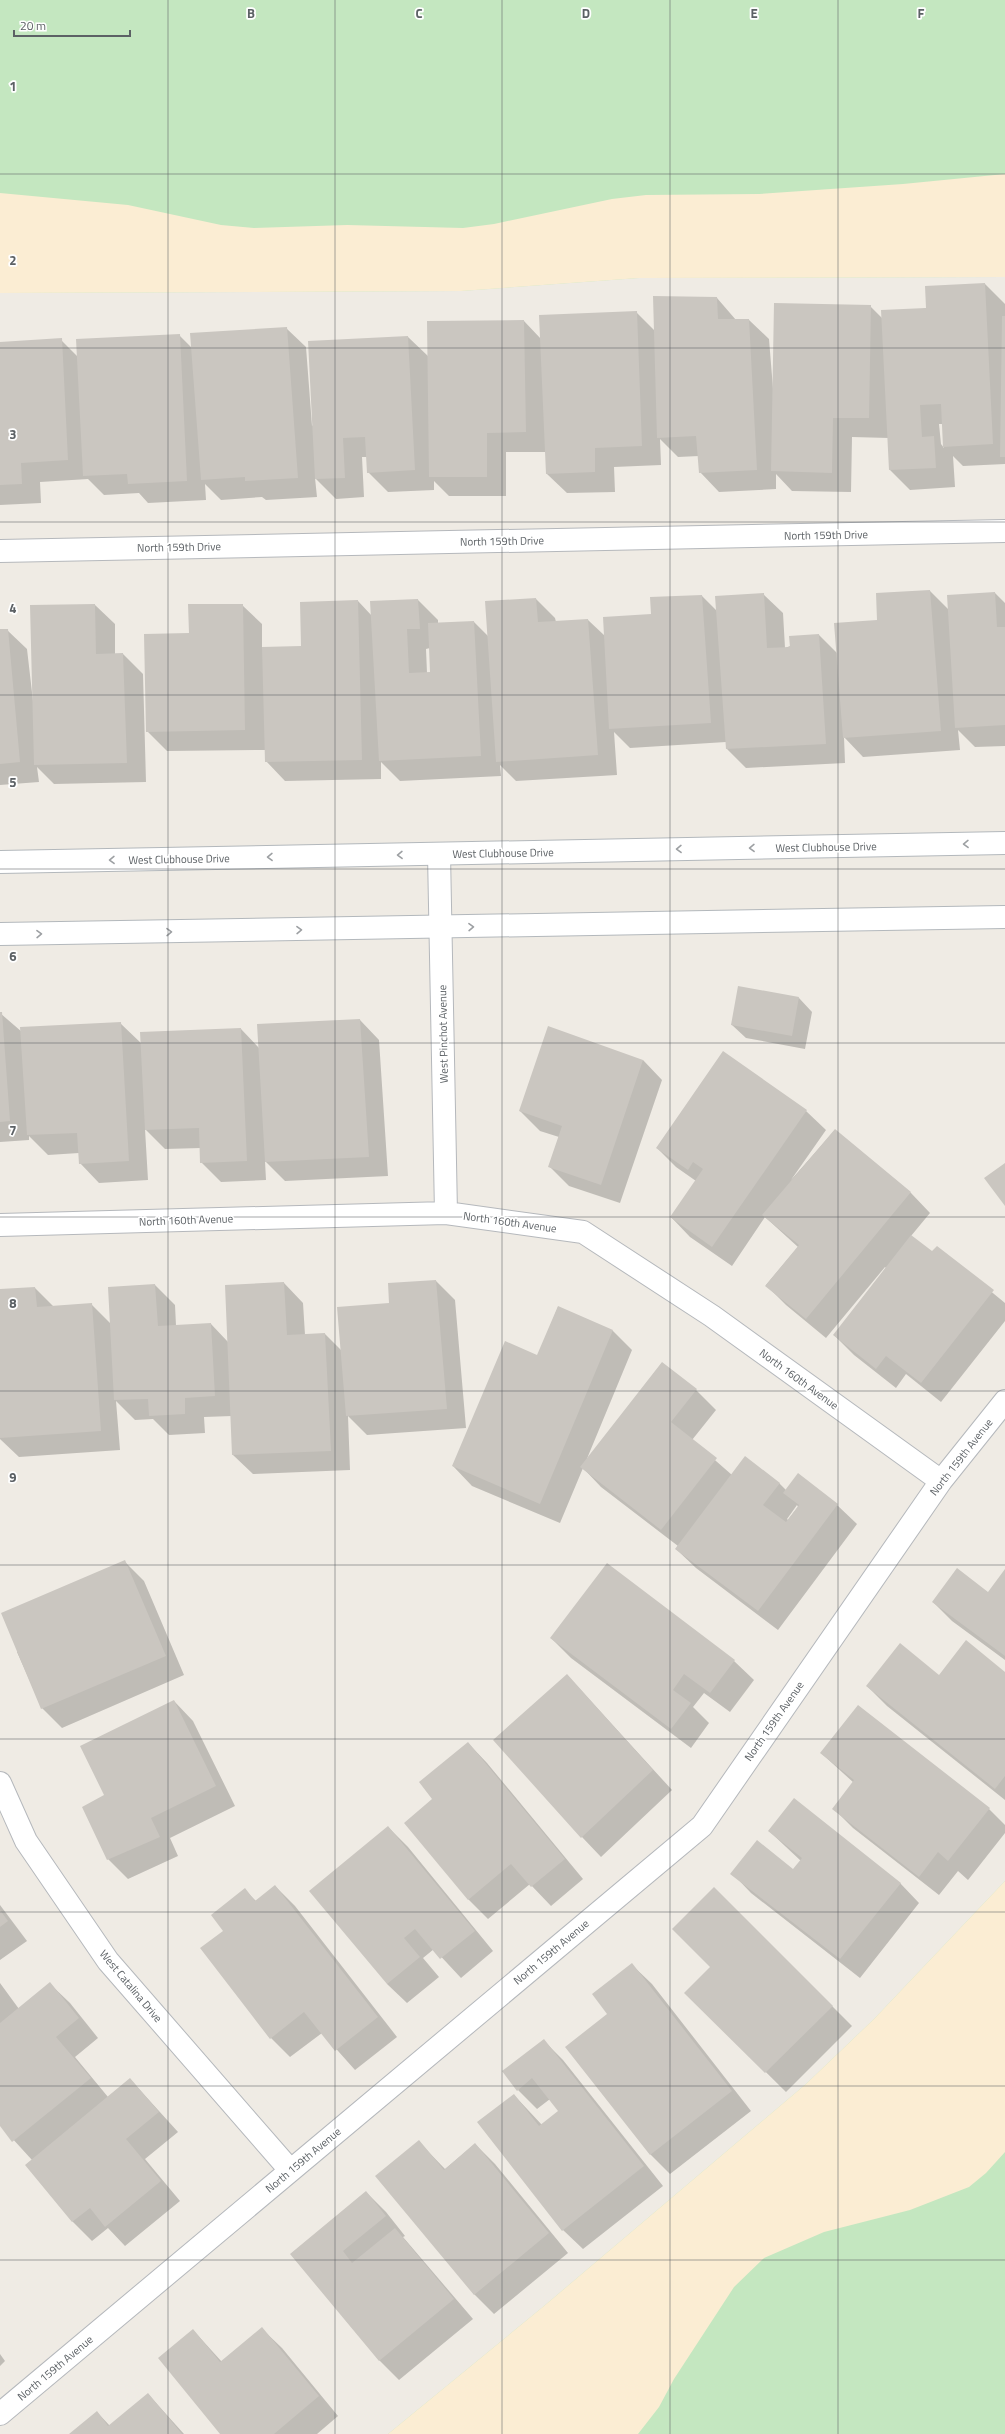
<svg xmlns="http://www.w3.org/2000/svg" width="1005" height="2434" viewBox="0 0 1005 2434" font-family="'Titillium Web',sans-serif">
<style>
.green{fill:#c4e7c0}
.sand{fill:#fbedd3}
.shadow{fill:#0003;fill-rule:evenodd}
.building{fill:#cac6c0}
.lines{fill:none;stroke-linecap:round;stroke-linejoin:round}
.street-casing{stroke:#b5b8bc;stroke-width:24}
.secondary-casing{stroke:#b3b8bc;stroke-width:24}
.street{stroke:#fff;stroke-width:22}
.secondary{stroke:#fff;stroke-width:22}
.oneway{stroke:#9da0a3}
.grid{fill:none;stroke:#5c6165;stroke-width:1;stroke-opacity:0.55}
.labels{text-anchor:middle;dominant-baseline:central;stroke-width:3.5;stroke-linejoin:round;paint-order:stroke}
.street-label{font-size:11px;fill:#5c6165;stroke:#fff}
.grid-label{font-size:13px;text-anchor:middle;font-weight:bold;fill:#5c6165;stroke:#fff;stroke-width:3.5;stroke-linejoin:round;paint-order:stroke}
</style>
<rect width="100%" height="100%" fill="#efebe4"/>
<path class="green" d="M0,0h1005v277l-366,1 -178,13 -461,2z
M1005,1881v553h-617l156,-128 262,-222 68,-65z"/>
<path class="sand" d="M1005,174v103l-366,1 -178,13 -461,2v-100l128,12 93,20 33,3 93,-3 116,3 31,-4 118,-25 34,-4 113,-1 144,-10z
M1005,1881v271l-19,21 -17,14 -59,23 -86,22 -60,26 -30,29 -60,92 -15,28 -21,27h-250l156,-128 262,-222 68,-65z"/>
<path class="shadow" d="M985,284l20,20v160l-42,2 -10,-10 2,31 -45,3 -20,-20 -1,-32 -37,-1 -1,55 -59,-1 -16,-17v15l-57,3 -19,-20 -1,-16 -21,1 -18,-18 1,26 -47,2 1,25 -48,1 -20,-19 -1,-22h-40v44h-57l-15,-15v9l-46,2 -20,-20 -1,-15h-5l2,40 -28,2 -21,-21 2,19 -51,3 -4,-3 -41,3 -16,-16 1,16 -58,3 -9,-10 -35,2 -16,-16 -48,3 1,21 -41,2v-162l61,-3 16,16 102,-21 13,13 94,-20 20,19 6,79 1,-1 -4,-83 99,-5 21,20 95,-36 17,18 95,-27 19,19 62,-33 19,22h13l20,19 5,62 96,-95 12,12 45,-10zM939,424h4l1,24 -3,-4z
M930,591l19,19 46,-17 10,10v143l-30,1 -17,-17 2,20 -97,7 -19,-20 1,26 -99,5 -19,-19 -1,-7 -96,6 -16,-16 3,43 -101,6 -16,-16 1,11 -101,5 -19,-19v17l-96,2 -19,-20 -1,-11 -98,1 -20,-20 43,-97 52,-29 20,19v24l40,-1 56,-46 14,15 46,-16 20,20v4l36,-2 14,14 48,-37 19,19 1,4 32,-2 17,16 97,-40 15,15 46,-17 20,19 2,35 34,-13 19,19 40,-33zM430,648l1,25h-4l-1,-24z
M95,605l20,19v30h8l20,20 3,108 -92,2 -17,-17 2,15 -39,3v-155h7l20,19 6,52z
M799,998l13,14 -7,37 -59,-11 -14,-13z
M0,1013l22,19 98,-9 22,21 99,-15 18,19 101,-28 19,20 9,136 -103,5 -20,-20 1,19 -45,2 -20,-20v-14l-36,1 -20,-20 3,51 -49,3 -19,-20 -1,-10 -31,2 -19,-19v4l-29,2z
M643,1060l19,20 -42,123 -51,-17 -20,-20 10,-29 -19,-6 -20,-20z
M806,1111l20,19 -35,50 44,-50 76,63 19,20 -19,23 21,17 5,-6 68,56v18l-64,81 -35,-28 -10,14 -42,-33 -20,-20 52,-67 -1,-1 -59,71 -40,-33 -20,-20 32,-38 -33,-30 -33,49 -42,-29 -19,-20 25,-36 -20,-14 -19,-19z
M436,1281l19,19 11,128 -99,7 -19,-19 2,54 -97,4 -20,-19 -1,-39 -28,1 1,16 -36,2 -16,-16 -18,1 -19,-19 4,49 -101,7 -19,-18v-149l35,-2 19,19 37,-3 20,20 44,-39 20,20 1,21 35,-2 17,18 56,-59 19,20 2,32 20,-1 17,17 49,-47z
M558,1307l55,24 19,19 -46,111 76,-98 34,27 20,20 -24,30 40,35 47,8 7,7 12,-15 39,30 20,19 -79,106 -82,-62 -20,-19 2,-3 -77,-59 -18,-19 -23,55 -88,-37 -19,-20 85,-110zM797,1505l1,2 -10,13 -1,-1z
M124,1561l20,20 40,94 -122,53 -20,-20 -25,-56z
M1005,1571v89l-53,-39 -19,-19 56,-9z
M551,1638l183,23 20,19 -24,32 -26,-19 -11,14 16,16 -18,25 -120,-90z
M1005,1673v127l-118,-94 -20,-20 72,-10z
M567,1675l105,115 -71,67 -19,-20z
M174,1701l19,20 42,85 -65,32 8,18 -50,23 -20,-20 -3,-64z
M468,1743l19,20 96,116 -32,27 -21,-22 -42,35 -20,-20 -34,-100z
M821,1753l168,56 16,16v8l-37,47 -10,-9 -19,24 -86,-67 -19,-19 20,-26z
M388,1827l20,20 85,104 -32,27 -27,-29 -11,9 16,19 -32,26 -20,-19z
M769,1831l131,52 19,20 -59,75 -109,-85 -19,-20 61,-3 8,-9z
M275,1886l20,20 102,131 -42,33 -33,-37 -32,24 -19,-19 -47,-107 21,-41 11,11z
M714,1888l138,138 -66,66 -100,-99 26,-26z
M0,1905l27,36 -27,19z
M632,1965l20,19 99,127 -81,63 -19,-19 -84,-108 42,-33z
M0,1983l19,26 31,-25 20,19 28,35 -23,19 33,40 22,-18 48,53 -33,27 35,42 -55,45 -17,-18 -16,13 -19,-19 -47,-57 6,-5 -32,-35z
M543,2040l20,20 100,126 -80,63 -20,-19 -49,-135 28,30 18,-14 -10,-12 -13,10 -19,-19z
M419,2142l26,27 30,-25 20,20 73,89 -74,61 -20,-20z
M366,2192l20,20 19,24 -2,1 70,82 -74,61 -20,-20 -88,-106z
M262,2329l20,19 56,68 -21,18h-96l-28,-104 29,32z
M0,2354l5,7 -5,5z
M148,2394l36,40h-113l26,-22 13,14z"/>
<path class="building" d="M985,283l8,161 -50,3 -2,-43 -21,1 2,32 12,-1 2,32 -47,2 -8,-160 45,-2 -1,-22z
M653,296l64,1 1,22h31l8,151 -58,3 -3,-37 -39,2z
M774,303l97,2 -2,113h-36l-1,55 -61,-2z
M637,311l5,135 -47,2v24l-49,2 -7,-159z
M1002,316h3v141h-5z
M524,320l2,112 -39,1v44h-58l-2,-156z
M287,327l11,151 -53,3v-4l-44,3 -11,-147z
M180,334l7,147 -59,3 -1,-10 -44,2 -7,-137z
M408,336l7,134 -48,3 -2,-36 -22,1 2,40 -30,1 -7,-138z
M62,338l6,122 -47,3 1,21 -22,1v-143z
M930,590l11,141 -98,7 -9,-115 43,-3 -1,-27z
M995,592l2,35h8v98l-50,3 -8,-133z
M764,593l3,55 23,-1 -1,-11 30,-2 7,110 -100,5 -11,-153z
M702,595l9,128 -102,6 -6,-112 48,-3 -1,-17z
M536,598l2,24 50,-3 10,136 -102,7 -11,-161z
M418,599l2,30h-13l2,44 21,-1 -2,-49 46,-2 7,135 -102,5 -9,-160z
M358,600l4,160 -97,2 -3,-115 39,-1 -1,-44z
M95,604l1,50 27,-1 4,110 -93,2 -4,-160z
M188,604h55l2,126 -99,2 -2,-98 45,-1z
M0,629h8l12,133 -20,2z
M738,986l61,11 -7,39 -61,-11z
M0,1012h2l8,109 -10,1z
M360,1019l9,138 -104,5 -8,-138z
M121,1022l8,139 -50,3 -2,-31 -50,2 -7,-108z
M548,1026l95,34 -42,125 -53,-18 14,-41 -43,-15z
M241,1028l6,133 -47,2 -1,-35 -54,2 -5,-98z
M723,1051l84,59 -95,137 -42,-30 33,-48 -10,-7 -5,8 -32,-22z
M835,1129l76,63 -105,127 -41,-33 34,-41 -37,-30z
M1005,1163v43l-21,-28z
M911,1235l21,16 5,-5 57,44 -73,93 -35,-27 -10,13 -43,-34z
M436,1280l11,129 -101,7 -9,-109 52,-4 -1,-20z
M284,1282l3,53 38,-2 6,118 -99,4 -7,-170z
M155,1284l3,42 53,-3 4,73 -30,2v16l-36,2 -1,-17 -34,1 -6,-113z
M35,1287l2,20 55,-4 9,128 -101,7v-149z
M558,1306l55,24 -73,174 -88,-38 53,-125 32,14z
M662,1362l35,27 -26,33 46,36 -56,72 -81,-63z
M745,1456l35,27 -17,22 23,17 13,-17 -16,-12 15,-20 40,31 -80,107 -83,-62z
M125,1560l41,96 -125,53 -40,-96z
M607,1563l128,97 -25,33 -26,-19 -11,16 18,13 -20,26 -121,-91z
M957,1568l31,24 17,-23v87l-73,-54z
M966,1640l39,32v104l-10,13 -129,-103 34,-43 39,32z
M567,1674l86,96 -72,68 -88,-98z
M174,1700l42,86 -65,32 9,19 -53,23 -25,-53 22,-12 -24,-49z
M858,1705l132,103 -42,53 -10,-9 -19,25 -87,-68 22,-29 -34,-27z
M468,1742l97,117 -34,28 -20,-23 -43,36 -64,-77 28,-24 -13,-17z
M794,1798l107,85 -61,76 -110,-85 27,-34 36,29 9,-11 -34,-27z
M388,1826l87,105 -35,28 -25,-30 -11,9 16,19 -33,27 -78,-93z
M275,1885l103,132 -43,34 -31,-39 -34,27 -70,-91 23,-17 -12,-16 34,-27 10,13z
M714,1887l119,119 -68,67 -81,-80 26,-26 -38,-38z
M0,1910l8,11 -8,6z
M632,1963l100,128 -82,64 -85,-108 42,-33 -15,-20z
M50,1982l29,36 -23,19 35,41 -79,64 -12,-16v-103z
M544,2039l100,127 -82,65 -85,-109 37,-28 25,32 19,-15 -26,-33 -15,13 -15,-20z
M130,2078l29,34 -33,27 35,42 -56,46 -15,-19 -18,14 -47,-57z
M419,2140l25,30 31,-27 74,90 -75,62 -99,-119z
M366,2191l20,25 -43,35 9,12 43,-35 59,71 -75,62 -89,-107z
M262,2327l57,69 -45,38h-54l-62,-76 35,-29 27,33z
M148,2393l34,41h-113l28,-23 11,15z"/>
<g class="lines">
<g class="street-casing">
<path id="street" d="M0,551l1005,-20
M439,854l7,359
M0,1225l446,-12 137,19 129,84 229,165
M0,1783l26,58 82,120 182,209
M0,2414l702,-588 239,-345 64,-80"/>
</g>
<g class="secondary-casing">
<path id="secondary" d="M0,862l1005,-19
M0,934l1005,-17"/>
</g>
<use href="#street" class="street"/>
<use href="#secondary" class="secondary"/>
</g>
<defs><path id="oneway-chevron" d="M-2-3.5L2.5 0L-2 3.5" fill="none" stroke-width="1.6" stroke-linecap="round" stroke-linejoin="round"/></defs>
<g class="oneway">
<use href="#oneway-chevron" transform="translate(966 844) rotate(179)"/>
<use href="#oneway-chevron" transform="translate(752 848) rotate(179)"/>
<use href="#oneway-chevron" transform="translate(679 849) rotate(179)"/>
<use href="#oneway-chevron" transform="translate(400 855) rotate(179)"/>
<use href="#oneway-chevron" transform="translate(270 857) rotate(179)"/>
<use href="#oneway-chevron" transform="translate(112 860) rotate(179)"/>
<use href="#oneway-chevron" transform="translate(471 927) rotate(-1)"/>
<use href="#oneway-chevron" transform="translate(299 930) rotate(-1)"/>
<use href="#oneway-chevron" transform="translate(169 932) rotate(-1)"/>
<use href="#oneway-chevron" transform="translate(39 934) rotate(-1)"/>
</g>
<path class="grid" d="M168,0v2434M335,0v2434M502,0v2434M670,0v2434M838,0v2434M0,174h1005M0,348h1005M0,522h1005M0,695h1005M0,869h1005M0,1043h1005M0,1217h1005M0,1391h1005M0,1565h1005M0,1739h1005M0,1912h1005M0,2086h1005M0,2260h1005"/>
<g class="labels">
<g class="street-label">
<text transform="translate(826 535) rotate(-1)">North 159th Drive</text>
<text transform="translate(502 541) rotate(-1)">North 159th Drive</text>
<text transform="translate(179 547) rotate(-1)">North 159th Drive</text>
<text transform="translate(826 847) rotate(-1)">West Clubhouse Drive</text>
<text transform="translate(503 853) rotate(-1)">West Clubhouse Drive</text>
<text transform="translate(179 859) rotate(-1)">West Clubhouse Drive</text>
<text transform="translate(443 1034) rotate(-91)">West Pinchot Avenue</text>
<text transform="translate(186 1220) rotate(-2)">North 160th Avenue</text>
<text transform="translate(510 1222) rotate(8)">North 160th Avenue</text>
<text transform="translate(799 1379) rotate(36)">North 160th Avenue</text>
<text transform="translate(961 1457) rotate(-52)">North 159th Avenue</text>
<text transform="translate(774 1721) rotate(-55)">North 159th Avenue</text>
<text transform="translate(551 1952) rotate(-40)">North 159th Avenue</text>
<text transform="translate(131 1986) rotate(50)">West Catalina Drive</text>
<text transform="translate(303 2160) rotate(-40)">North 159th Avenue</text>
<text transform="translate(55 2368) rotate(-40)">North 159th Avenue</text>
</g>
</g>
<g class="grid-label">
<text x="251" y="18">B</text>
<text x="419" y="18">C</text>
<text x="586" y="18">D</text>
<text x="754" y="18">E</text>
<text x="921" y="18">F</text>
<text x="13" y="91">1</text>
<text x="13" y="265">2</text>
<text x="13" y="439">3</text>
<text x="13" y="613">4</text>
<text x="13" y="787">5</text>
<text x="13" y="961">6</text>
<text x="13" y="1135">7</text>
<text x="13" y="1308">8</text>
<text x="13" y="1482">9</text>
</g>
<path d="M14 30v6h116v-6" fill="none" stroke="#5c6165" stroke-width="2"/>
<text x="20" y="30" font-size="12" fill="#5c6165" stroke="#ffffff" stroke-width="3" paint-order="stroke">20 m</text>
</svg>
